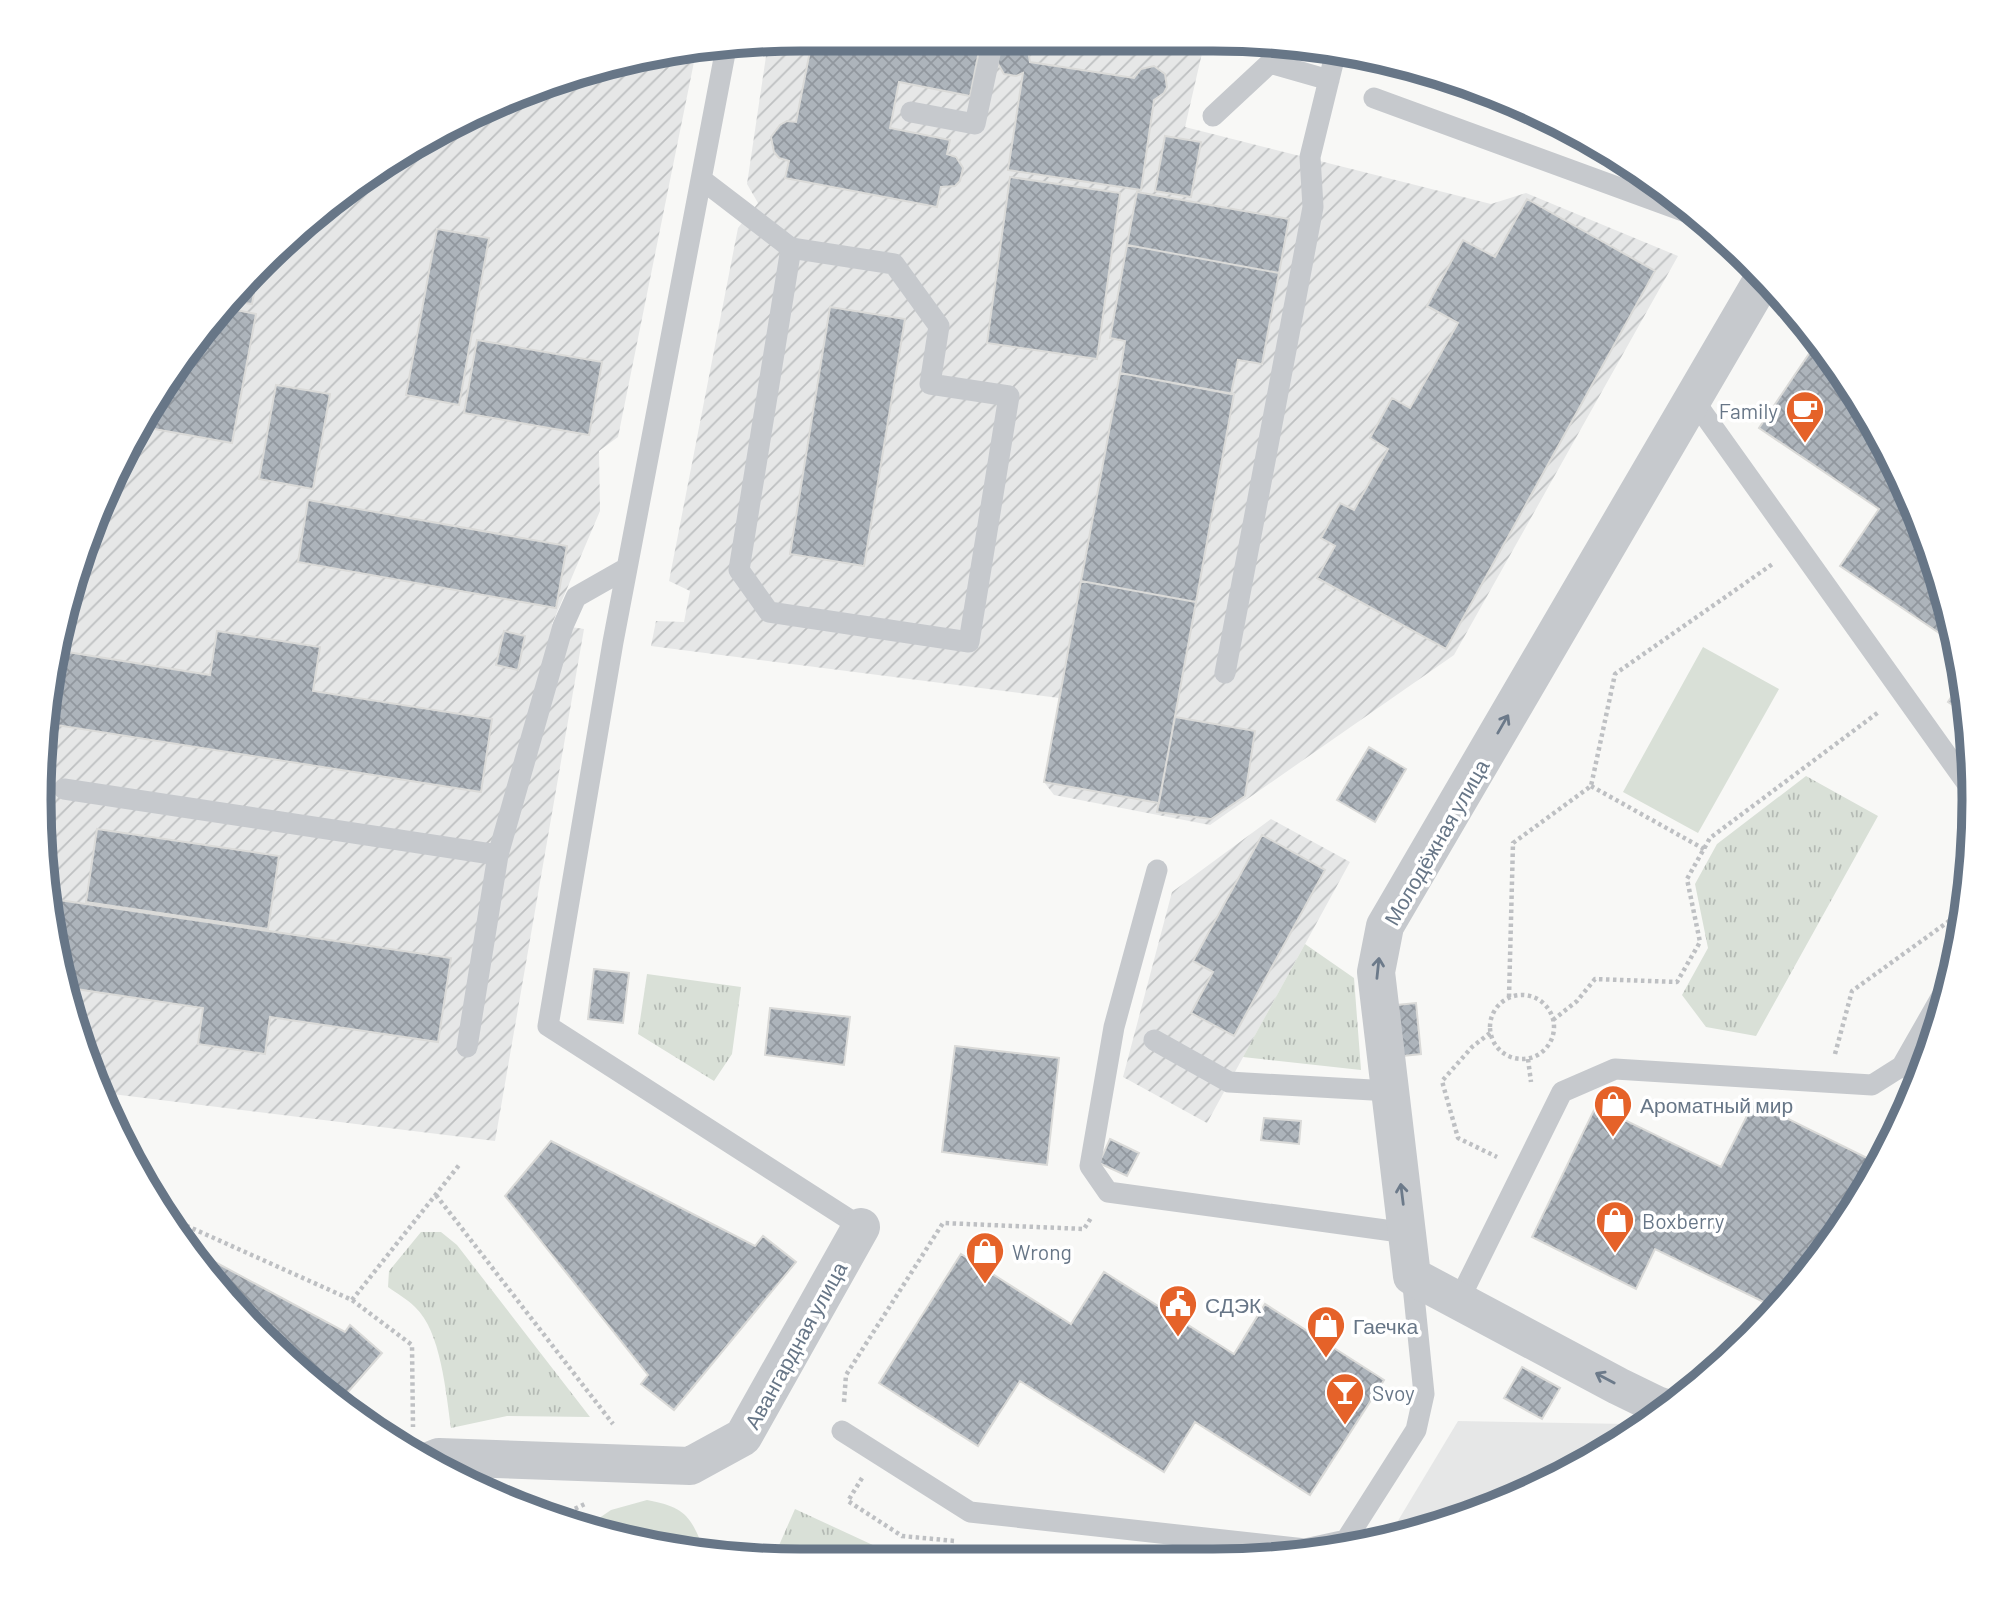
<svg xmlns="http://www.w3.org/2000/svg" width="2013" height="1600" viewBox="0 0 2013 1600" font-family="Barlow,sans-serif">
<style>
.built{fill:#e6e7e7}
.industrial{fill:url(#industrial-furrows)}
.grass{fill:url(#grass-tufts)}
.garden{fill:#d9e0d7}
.building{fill:url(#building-cross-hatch);stroke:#dadad8;stroke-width:2}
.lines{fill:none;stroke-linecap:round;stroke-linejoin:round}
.path{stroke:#bec0c3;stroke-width:4.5;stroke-dasharray:3.5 3.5;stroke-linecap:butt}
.service{stroke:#c6c9cd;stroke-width:21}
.minor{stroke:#c6c9cd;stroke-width:38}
.oneway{stroke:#6c7a8a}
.labels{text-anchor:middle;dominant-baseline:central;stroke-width:7;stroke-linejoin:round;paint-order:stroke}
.poi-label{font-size:21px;fill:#677687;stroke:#fff;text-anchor:start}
.street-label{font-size:21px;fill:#677687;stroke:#fff}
.rim{fill:none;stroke:#677687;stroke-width:9}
</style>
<defs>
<pattern id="industrial-furrows" width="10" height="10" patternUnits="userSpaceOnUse" patternTransform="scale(1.75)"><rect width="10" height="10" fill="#e6e7e7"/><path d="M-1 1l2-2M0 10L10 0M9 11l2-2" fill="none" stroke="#bec0c1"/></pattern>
<pattern id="grass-tufts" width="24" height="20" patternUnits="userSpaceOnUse" patternTransform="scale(1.75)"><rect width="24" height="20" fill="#d9e0d7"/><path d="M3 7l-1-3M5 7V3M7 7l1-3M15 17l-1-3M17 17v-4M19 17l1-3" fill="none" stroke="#b4bab4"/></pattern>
<pattern id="building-cross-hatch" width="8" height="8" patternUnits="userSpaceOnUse" patternTransform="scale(1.75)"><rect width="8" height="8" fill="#adb4bb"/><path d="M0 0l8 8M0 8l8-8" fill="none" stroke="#91979e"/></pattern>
</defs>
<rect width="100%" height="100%" fill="#f8f8f6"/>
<path class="built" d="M1458,1421l171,3 -5,14 -31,22 -183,75 -23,4z"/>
<path class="industrial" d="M800,39l405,1 -20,87 306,77 35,-11 152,63 -224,399 -244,170 -156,-30 -10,-13 15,-84 -408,-52 5,-25 28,1 6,-31 -21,-10 69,-353 20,-25 -11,-19 21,-141z
M696,52l-78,385 -19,14 1,60 -48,113 32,5 -89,512 -391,-48 -40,-96 -25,-197 26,-197 76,-184 121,-158 158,-121 183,-76z
M1271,819l79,43 -143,261 -84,-46 49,-185z"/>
<path class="grass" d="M1806,776l72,40 -122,220 -50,-9 -24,-32 26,-47 -13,-64 22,-40z
M1305,944l49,34 7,92 -118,-13z
M647,974l94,13 -9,67 -18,27 -76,-47z
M421,1232h20l16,13 133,172 -83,-1 -56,12c-5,-35 -10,-97 -36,-121 -8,-8 -19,-14 -27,-20l1,-16z
M795,1509l80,37 -7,15h-68l-27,-2z
M961,1549l45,5 16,7h-66z"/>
<path class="garden" d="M1703,647l76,42 -81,144 -75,-41z
M647,1500c39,7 44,17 58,52l-53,-5 -66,-20 25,-17z"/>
<path class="building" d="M797,39h145l-1,5 38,7 -9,45 -71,-14 -9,46 60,12 -3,14 9,3 7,11 -3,13 -5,5 -14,1 -4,20 -152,-29 4,-17 -10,-3 -5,-6 -3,-15 9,-12 7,-4 9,1 16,-81z
M1010,42l13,3 5,5 2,12 104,16 7,-9 13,-3 11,8 2,13 -3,6 -10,7 -13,90 -133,-20 15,-97 -7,3 -12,-2 -7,-12 2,-13z
M1165,136l36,6 -10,55 -36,-6z
M1010,177l110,16 -23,166 -110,-16z
M1137,192l152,27 -10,54 -152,-28z
M1527,199l128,72 -209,378 -129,-71 18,-32 -14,-8 19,-35 14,7 34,-61 -18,-11 22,-40 18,10 48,-85 -31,-17 36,-66 32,17z
M437,229l52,9 -30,167 -53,-10z
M1127,245l152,28 -17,91 -24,-4 -7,34 -111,-21 5,-32 -15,-3z
M259,266l-7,38 -20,-3z
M830,307l75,12 -41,247 -74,-12z
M226,308l30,6 -24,129 -94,-17 3,-7z
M477,340l125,22 -13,73 -125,-22z
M1817,342l56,78 61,136 20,87 -114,-77 39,-57 -120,-81z
M1120,373l114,21 -38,208 -115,-21z
M276,385l54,9 -17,95 -54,-10z
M308,500l259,46 -11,62 -258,-46z
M1081,581l115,21 -37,201 -115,-21z
M217,631l103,16 -7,44 179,28 -11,73 -431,-68 11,-73 149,24z
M504,631l21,5 -7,34 -22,-5z
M1963,679l5,22v14l-20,-13z
M1175,717l80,14 -10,65 -34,23 -54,-7z
M1369,747l37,22 -31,53 -38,-22z
M97,829l182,27 -11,73 -182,-27z
M1262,835l63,35 -91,166 -43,-23 22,-41 -20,-11z
M52,899l399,59 -13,84 -168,-25 -5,37 -67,-10 5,-36 -140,-21z
M594,969l35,4 -6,50 -35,-4z
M1416,1003l5,51 -18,2 -6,-51z
M770,1008l80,9 -6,48 -79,-10z
M955,1046l104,12 -12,107 -105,-13z
M1754,1102l125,62 -62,100 -41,44 -121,-59 -19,40 -104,-52 64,-131 125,61z
M1264,1118l37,3 -2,23 -38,-4z
M1110,1139l29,14 -12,23 -28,-13z
M551,1141l204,105 8,-10 33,26 -122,148 -33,-26 7,-9 -143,-179z
M189,1248l156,84 5,-7 32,28 -42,48 -112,-99z
M961,1254l110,70 33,-52 130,82 31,-50 119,76 -74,115 -115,-73 -31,50 -144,-91 -42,65 -99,-63z
M1522,1367l38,21 -18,31 -38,-21z"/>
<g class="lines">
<path class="path" d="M1591,786l113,63
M1490 1027a32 32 0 1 1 64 0a32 32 0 1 1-64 0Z
M1509,997l4,-154 78,-57 24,-112 159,-111
M1553,1020l24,-19 18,-22 82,3 23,-40 -13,-63 23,-41 170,-127
M1490,1033l-18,14 -30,34 16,57 39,19
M1835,1054l17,-63 111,-80
M1528,1059l3,23
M436,1195l177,229
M167,1217l185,83 60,45 1,82
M352,1300l108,-136
M844,1402l2,-27 97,-152 141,6 7,-11
M862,1478l-14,23 54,35 53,5
M556,1518l31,-15
M1032,1552l19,9"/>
<path class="service" d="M726,48l-113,594 -65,384 313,201
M1374,98l328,120
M911,112l64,12 15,-70 2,-10 -2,-5
M1213,116l57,-53 59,17
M701,179l90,69 103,16 45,62 -9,58 79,12 -40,246 -200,-30 -30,-42 52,-322
M1693,399l278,390
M1225,673l88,-466 -3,-50 25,-102
M64,789l434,66
M1157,870l-43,157 -24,139 18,26 299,41
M1154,1040l75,42 161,9
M467,1047l31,-192 65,-229 13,-29 51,-29
M1919,1075l-17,-9 49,-86
M1459,1300l103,-208 53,-23 257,16 30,-19
M842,1431l128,81 335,37 41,-9 70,-110 8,-36 -12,-118"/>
<path class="minor" d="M1666,1408l-9,-3 -39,-19 -206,-110 -36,-304 9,-46 379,-649
M429,1461l10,-4 251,9 53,-29 118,-210"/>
</g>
<defs><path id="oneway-shaft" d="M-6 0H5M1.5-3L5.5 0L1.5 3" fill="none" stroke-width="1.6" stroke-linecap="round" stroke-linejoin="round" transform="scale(1.75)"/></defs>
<g class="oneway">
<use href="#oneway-shaft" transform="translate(1503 724) rotate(-60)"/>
<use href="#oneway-shaft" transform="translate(1378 968) rotate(-84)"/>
<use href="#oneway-shaft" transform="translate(1402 1194) rotate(-97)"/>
<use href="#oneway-shaft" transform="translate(1605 1378) rotate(-152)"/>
</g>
<defs>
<g id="cafe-pin" transform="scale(2.0125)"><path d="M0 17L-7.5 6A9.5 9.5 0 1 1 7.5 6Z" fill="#e56229" stroke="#fff"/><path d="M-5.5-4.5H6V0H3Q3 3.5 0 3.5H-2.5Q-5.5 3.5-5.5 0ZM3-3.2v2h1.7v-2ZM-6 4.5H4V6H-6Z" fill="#fff"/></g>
<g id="shop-pin" transform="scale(2.0125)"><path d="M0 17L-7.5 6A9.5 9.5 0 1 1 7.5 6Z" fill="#e56229" stroke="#fff"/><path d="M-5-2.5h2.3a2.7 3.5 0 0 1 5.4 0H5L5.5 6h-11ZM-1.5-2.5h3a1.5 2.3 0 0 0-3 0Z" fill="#fff"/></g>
<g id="civic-pin" transform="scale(2.0125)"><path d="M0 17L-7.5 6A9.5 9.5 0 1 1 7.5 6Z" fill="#e56229" stroke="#fff"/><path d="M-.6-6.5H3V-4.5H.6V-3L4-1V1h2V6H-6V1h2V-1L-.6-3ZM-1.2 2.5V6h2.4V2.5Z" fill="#fff"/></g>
<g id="bar-pin" transform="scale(2.0125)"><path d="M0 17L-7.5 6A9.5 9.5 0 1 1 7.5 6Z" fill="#e56229" stroke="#fff"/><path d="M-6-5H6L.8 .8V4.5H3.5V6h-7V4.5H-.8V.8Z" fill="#fff"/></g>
</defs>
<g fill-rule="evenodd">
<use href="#cafe-pin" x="1805" y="410"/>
<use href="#shop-pin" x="1613" y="1104"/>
<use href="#shop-pin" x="1615" y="1220"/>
<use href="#shop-pin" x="985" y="1251"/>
<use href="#civic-pin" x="1178" y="1304"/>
<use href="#shop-pin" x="1326" y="1325"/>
<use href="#bar-pin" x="1345" y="1392"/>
</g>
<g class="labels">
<g class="poi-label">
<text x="1778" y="410" text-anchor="end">Family</text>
<text x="1640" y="1104">Ароматный мир</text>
<text x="1642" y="1220">Boxberry</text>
<text x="1012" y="1251">Wrong</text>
<text x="1205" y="1304">СДЭК</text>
<text x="1353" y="1325">Гаечка</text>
<text x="1372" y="1392">Svoy</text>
</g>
<g class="street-label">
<text transform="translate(1436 842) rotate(-60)">Молодёжная улица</text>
<text transform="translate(795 1345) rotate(-61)">Авангардная улица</text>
</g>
</g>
<path d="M0 0H2013V1600H0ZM800 51H1213A749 749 0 0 1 1962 800V800A749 749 0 0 1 1213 1549H800A749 749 0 0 1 51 800V800A749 749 0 0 1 800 51Z" fill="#fff" fill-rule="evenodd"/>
<path class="rim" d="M800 51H1213A749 749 0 0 1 1962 800V800A749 749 0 0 1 1213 1549H800A749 749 0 0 1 51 800V800A749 749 0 0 1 800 51Z"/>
</svg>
